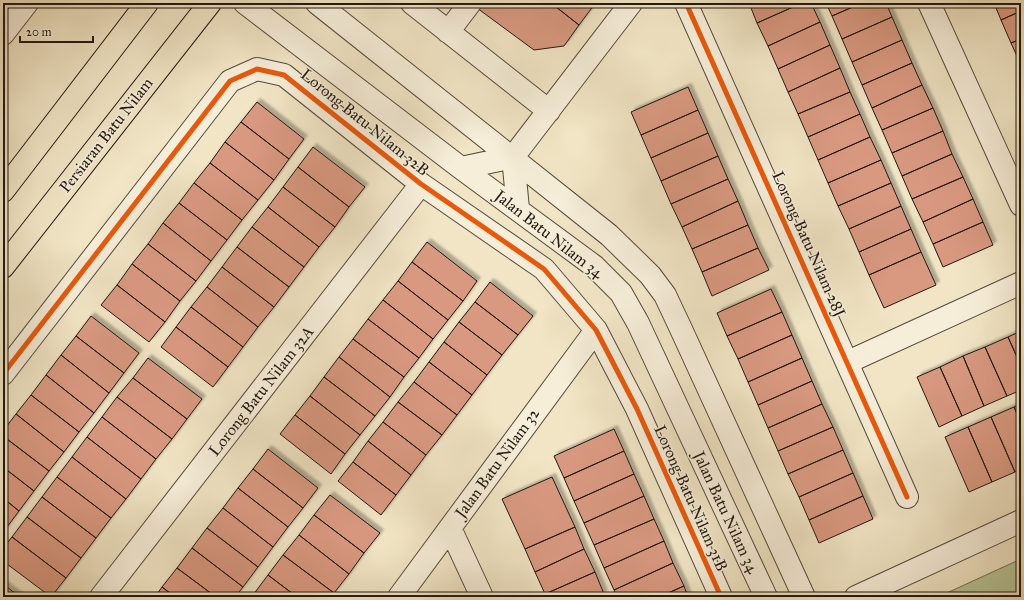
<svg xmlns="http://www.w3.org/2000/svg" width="1024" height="600" viewBox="0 0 1024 600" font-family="'IM FELL Great Primer',serif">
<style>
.green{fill:#b7c597;stroke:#6c6e54}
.building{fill:#d99981;stroke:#211810;filter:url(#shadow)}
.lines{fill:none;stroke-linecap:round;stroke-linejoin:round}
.minor-casing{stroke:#554b3d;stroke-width:24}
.major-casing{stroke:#211810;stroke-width:24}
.minor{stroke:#f6eed9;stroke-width:22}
.major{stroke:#f1e5c5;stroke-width:22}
.cycleway-casing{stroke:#f6eed9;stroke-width:8}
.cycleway{stroke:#e8590c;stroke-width:5}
.labels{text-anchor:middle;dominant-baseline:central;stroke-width:3;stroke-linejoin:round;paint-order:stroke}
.street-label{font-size:16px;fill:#211810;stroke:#f6eed9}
</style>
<defs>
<filter id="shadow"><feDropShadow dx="3.5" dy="-3.5" stdDeviation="1" flood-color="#0004"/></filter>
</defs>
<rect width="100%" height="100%" fill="#f1e5c5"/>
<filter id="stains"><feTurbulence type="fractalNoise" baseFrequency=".005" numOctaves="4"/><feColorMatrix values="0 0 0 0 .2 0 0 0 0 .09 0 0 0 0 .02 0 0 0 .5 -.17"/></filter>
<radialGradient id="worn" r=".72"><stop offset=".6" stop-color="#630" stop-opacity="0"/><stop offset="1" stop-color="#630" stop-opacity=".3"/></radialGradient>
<path class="green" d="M1021,559v38h-83z"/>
<path class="building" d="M481,3h70l28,22 -15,21 -30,4 -57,-42z
M551,3h40l3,2 -15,20z
M749,3h53l-45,20z
M802,3h9l9,19 -52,24 -11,-23z
M826,3h36l-30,13z
M862,3h24l6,14 -50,22 -10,-23z
M994,3h27v8l-20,9z
M1021,11v28l-10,4 -10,-23z
M892,17l10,23 -50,22 -10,-23z
M820,22l10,23 -52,24 -10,-23z
M1021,39v26l-10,-22z
M902,40l10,23 -50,22 -10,-23z
M830,45l10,23 -52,24 -10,-23z
M912,63l10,22 -50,23 -10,-23z
M840,68l10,24 -52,22 -10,-22z
M922,85l11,23 -51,22 -10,-22z
M688,87l10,23 -57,25 -10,-23z
M850,92l10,22 -52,23 -10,-23z
M257,102l47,37 -15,20 -48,-37z
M933,108l10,23 -51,22 -10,-23z
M698,110l10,23 -57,25 -10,-23z
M860,114l10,23 -52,23 -10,-23z
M241,122l48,37 -15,21 -49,-38z
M943,131l9,23 -50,22 -10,-23z
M708,133l10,23 -57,25 -10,-23z
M870,137l11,23 -53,23 -10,-23z
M225,142l49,38 -16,20 -48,-37z
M313,147l52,40 -16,20 -51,-40z
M952,154l11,23 -51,22 -10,-23z
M718,156l10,23 -57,25 -10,-23z
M881,160l10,23 -53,23 -10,-23z
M210,163l48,37 -16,20 -48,-37z
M298,167l51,40 -14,20 -52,-40z
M963,177l10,22 -50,23 -11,-23z
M728,179l10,22 -56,26 -11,-23z
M194,183l48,37 -15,20 -48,-37z
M891,183l10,23 -52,23 -11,-23z
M283,187l52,40 -16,20 -51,-40z
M973,199l10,23 -50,22 -10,-22z
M738,201l10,24 -56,24 -10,-22z
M179,203l48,37 -16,21 -48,-38z
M901,206l10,23 -52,23 -10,-23z
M268,207l51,40 -15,20 -52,-40z
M983,222l10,23 -50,22 -10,-23z
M163,223l48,38 -15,20 -48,-37z
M748,225l10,23 -56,24 -10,-23z
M252,227l52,40 -15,20 -52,-40z
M911,229l10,23 -52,23 -10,-23z
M427,242l50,39 -14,20 -51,-39z
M148,244l48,37 -16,20 -48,-37z
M237,247l52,40 -15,20 -52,-40z
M758,248l11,22 -57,26 -10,-24z
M921,252l15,33 -52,23 -15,-33z
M412,262l51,39 -15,19 -50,-39z
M132,264l48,37 -15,21 -48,-37z
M222,267l52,40 -16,20 -51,-40z
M398,281l50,39 -15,19 -50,-39z
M490,282l43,34 -15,19 -43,-33z
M117,285l48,37 -16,20 -48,-37z
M207,287l51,40 -15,20 -52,-40z
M771,289l11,23 -55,24 -10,-23z
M383,300l50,39 -14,19 -51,-39z
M475,302l43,33 -16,20 -43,-33z
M191,307l52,40 -15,20 -52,-40z
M782,312l10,23 -54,24 -11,-23z
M91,316l48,37 -15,20 -48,-37z
M368,319l51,39 -15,19 -51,-38z
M459,322l43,33 -15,20 -43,-33z
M176,327l52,40 -15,20 -52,-40z
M1021,331v35l-13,-29z
M792,335l10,23 -54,24 -10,-23z
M76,336l48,37 -15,20 -48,-38z
M1008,337l13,29v24l-14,6 -22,-49z
M353,339l51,38 -14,20 -51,-40z
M444,342l43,33 -15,20 -43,-33z
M985,347l22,49 -23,10 -21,-50z
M61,355l48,38 -15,20 -48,-38z
M963,356l21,50 -22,10 -22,-49z
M339,357l51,40 -15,19 -51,-39z
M148,358l54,41 -15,20 -54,-41z
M802,358l10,23 -54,24 -10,-23z
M429,362l43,33 -15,20 -43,-33z
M940,367l22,49 -23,11 -22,-50z
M46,375l48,38 -15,19 -48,-37z
M324,377l51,39 -15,19 -50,-39z
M133,378l54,41 -15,20 -55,-42z
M812,381l10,23 -54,24 -10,-23z
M414,382l43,33 -15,20 -44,-33z
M31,395l48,37 -15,20 -48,-38z
M310,396l50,39 -15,19 -50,-39z
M117,397l55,42 -16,20 -54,-42z
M398,402l44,33 -16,20 -43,-33z
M1021,403v20l-7,-16z
M822,404l11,23 -55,24 -10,-23z
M1014,407l7,16v46l-6,3 -24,-55z
M16,414l48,38 -15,19 -46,-35v-5z
M295,415l50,39 -14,20 -51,-40z
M102,417l54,42 -15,20 -54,-42z
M991,417l24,55 -23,10 -24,-55z
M383,422l43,33 -15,20 -43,-34z
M833,427l10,23 -55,24 -10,-23z
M968,427l24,55 -23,10 -24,-55z
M614,429l10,22 -60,27 -10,-22z
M3,436l46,35 -15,20 -31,-24z
M87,437l54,42 -15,20 -54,-42z
M368,441l43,34 -15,20 -43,-33z
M268,449l50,39 -15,20 -50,-39z
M843,450l10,23 -54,24 -11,-23z
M624,451l10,23 -60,27 -10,-23z
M72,457l54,42 -15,19 -54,-41z
M353,462l43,33 -15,20 -43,-34z
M3,467l31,24 -15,20 -16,-13z
M253,469l50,39 -15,19 -50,-39z
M853,473l10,23 -54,24 -10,-23z
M634,474l10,22 -60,27 -10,-22z
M57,477l54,41 -15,20 -54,-41z
M552,477l23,50 -50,22 -23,-50z
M238,488l50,39 -15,20 -50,-39z
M330,495l50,38 -16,20 -50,-38z
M644,496l10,23 -60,26 -10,-22z
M863,496l10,23 -54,24 -10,-23z
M42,497l54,41 -15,20 -54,-41z
M3,498l16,13 -15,20 -1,-1z
M223,508l50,39 -15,20 -51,-39z
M314,515l50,38 -15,21 -50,-39z
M27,517l54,41 -15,20 -54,-41z
M654,519l10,22 -60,27 -10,-23z
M575,527l9,22 -49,23 -10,-23z
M207,528l51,39 -15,20 -51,-39z
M299,535l50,39 -15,19 -51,-38z
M12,537l54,41 -15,19 -48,-36v-13z
M664,541l9,22 -59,27 -10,-22z
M192,548l51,39 -8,10h-19l-39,-29z
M584,549l11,23 -50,22 -10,-22z
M283,555l51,38 -3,4h-34l-29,-22z
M673,563l11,23 -25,11h-42l-3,-7z
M177,568l39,29h-41l-13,-10z
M595,572l9,22 -6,3h-52l-1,-3z
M268,575l29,22h-41l-3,-2z
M3,584l17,13h-17z
M684,586l4,11h-29z
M162,587l13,10h-20z"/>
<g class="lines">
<g class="minor-casing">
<path id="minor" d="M245,3l216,165 133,98 27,27 17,30 128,274
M317,3l292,232 41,40 15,20 16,34 123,268
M412,3l137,108
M686,3l221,494
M929,3l92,202
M448,32l22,-29
M3,34l24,-31
M513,157l5,52
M461,168l52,-11 118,-154
M848,362l173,-79
M3,374l227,-293 27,-12 27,6 137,109 123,85 52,61 41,79 84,188
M450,528l32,69
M101,597l320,-413
M399,597l197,-267
M856,597l165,-76"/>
</g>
<g class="major-casing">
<path id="major" d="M3,191l144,-188
M3,267l207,-264"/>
</g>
<use href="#minor" class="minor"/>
<use href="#major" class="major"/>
<g class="cycleway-casing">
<path id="cycleway" d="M686,3l221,494
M3,374l227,-293 27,-12 27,6 137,109 123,85 52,61 41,79 84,188"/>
</g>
<use href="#cycleway" class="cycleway"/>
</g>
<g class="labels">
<g class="street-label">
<text transform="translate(365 122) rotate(39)">Lorong Batu Nilam 32B</text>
<text transform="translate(106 135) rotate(-52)">Persiaran Batu Nilam</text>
<text transform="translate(549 234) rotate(38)">Jalan Batu Nilam 34</text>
<text transform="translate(809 244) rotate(66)">Lorong Batu Nilam 28J</text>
<text transform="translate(261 391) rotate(-52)">Lorong Batu Nilam 32A</text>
<text transform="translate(497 463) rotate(-54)">Jalan Batu Nilam 32</text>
<text transform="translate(691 498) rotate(66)">Lorong Batu Nilam 31B</text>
<text transform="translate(726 512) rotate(65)">Jalan Batu Nilam 34</text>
</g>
</g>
<rect width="1024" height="600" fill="none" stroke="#f1e5c5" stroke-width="16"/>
<rect x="4" y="4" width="1016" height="592" fill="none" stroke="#211810" stroke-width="2"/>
<rect x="8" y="8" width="1008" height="584" fill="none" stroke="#211810"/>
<path d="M20 36v6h73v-6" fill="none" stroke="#211810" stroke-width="2"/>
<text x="26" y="36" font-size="12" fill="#211810" stroke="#f6eed9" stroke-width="3" paint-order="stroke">20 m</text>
<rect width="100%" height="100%" filter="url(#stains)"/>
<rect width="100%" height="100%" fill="url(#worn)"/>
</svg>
